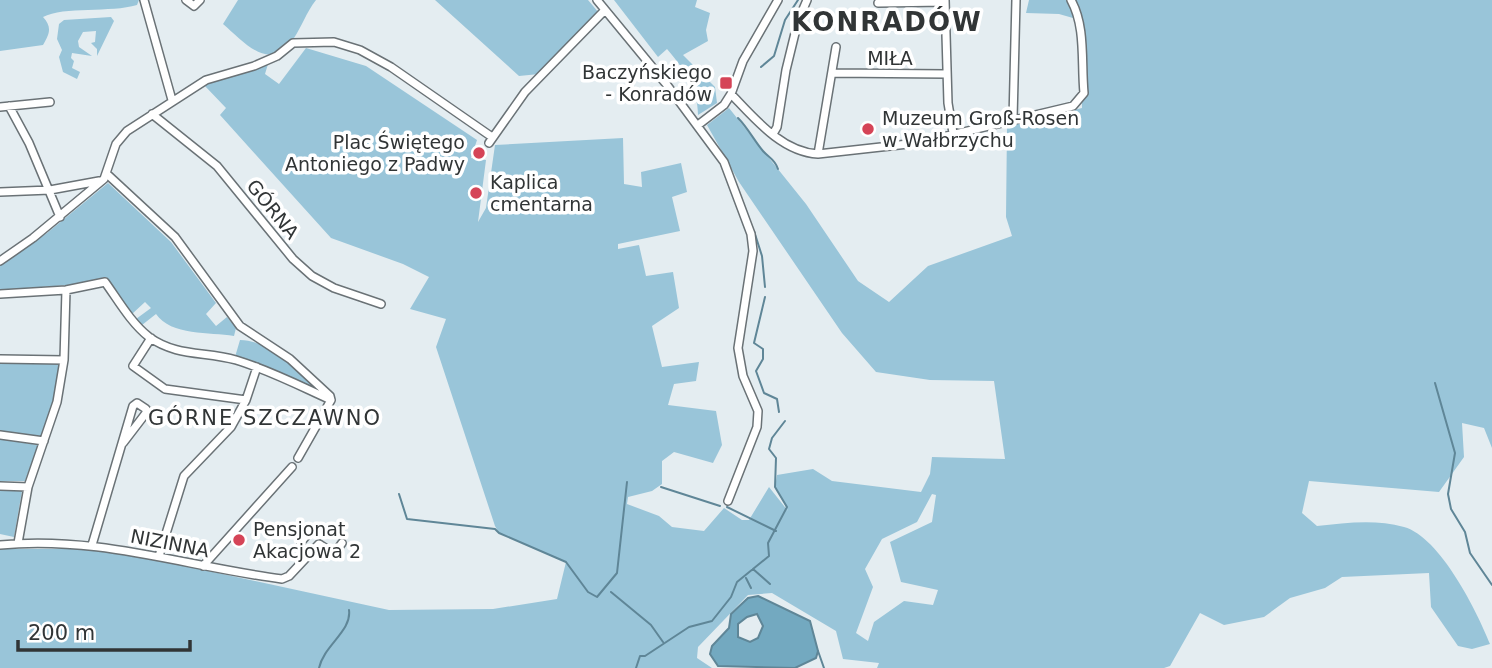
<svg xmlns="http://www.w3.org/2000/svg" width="1492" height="668" viewBox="0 0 1492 668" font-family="'DejaVu Sans',sans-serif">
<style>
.green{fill:#99c5d9;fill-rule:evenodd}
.water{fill:#73a9c0;stroke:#5f8697;stroke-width:2;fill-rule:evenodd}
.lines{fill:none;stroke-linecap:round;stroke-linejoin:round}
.stream{stroke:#5f8697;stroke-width:2}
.minor-casing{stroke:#6a7276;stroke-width:10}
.minor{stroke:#fff;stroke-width:7}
.poi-dot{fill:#d54457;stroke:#fff;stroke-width:2.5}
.labels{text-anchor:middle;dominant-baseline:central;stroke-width:7;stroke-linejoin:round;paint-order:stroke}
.street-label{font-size:19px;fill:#313536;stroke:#fff}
.poi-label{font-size:19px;fill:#313536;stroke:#fff;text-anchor:start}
.neighbourhood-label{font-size:21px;letter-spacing:2px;fill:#313536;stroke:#fff}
.district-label{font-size:26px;font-weight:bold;letter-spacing:2px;fill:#313536;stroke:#fff}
</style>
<rect width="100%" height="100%" fill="#e4edf1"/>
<path class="green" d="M0,0h139l-2,5c-26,8 -73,1 -94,12 9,10 7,16 0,28l-43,6z
M238,0h78c-10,13 -14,26 -22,38 -23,37 -50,4 -71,-14z
M435,0h153l11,13 -60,61 -20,2z
M614,0h83l-2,7 15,6 -4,17 2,11 -25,14 32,32 2,16 -19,12c0,-26 -14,-46 -31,-66l-9,8z
M1029,0h463v448l-8,-20 -22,-5 2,34 -25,35 -130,-11 -7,32 15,13c29,-3 58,-7 87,1 36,10 73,84 86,117l-18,5 -14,-3 -27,-39 -2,-34 -87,4 -17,11 -35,10 -26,19 -40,8 -24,-12 -30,53 -6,2h-287l2,-5 -36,-4 -7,-28 -64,-38 -24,2 -50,52 -1,11 15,10h-712v-119h91l62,10 236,51 104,-1 64,-10 9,-37 -67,-29 -4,-7 -59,-179 10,-28 -36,-10 19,-32 -26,-13 -72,-26 -111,-123 6,-7 -22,-23 4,-3 60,-18 -3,10 14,10 27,-36 60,18 111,74 -6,18 15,2 -8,62 8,-14 9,-63 128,-7 1,46 18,3 -1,-15 40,-9 6,29 -15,5 8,34 -62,13v5l21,-4 7,31 27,-4 6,36 -27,18 10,41 37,-5 -3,19 -22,3 -6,21 48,6 6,34 -9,18 -39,-11 -12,9v23l-10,7 -24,6 -1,7 32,12 13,11 32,4 20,-23 18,12h7l20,-33 19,24 -13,-24 2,-12 36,-6 19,12 89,11 9,-18 2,-17 73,2 -11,-78 -64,-1 -54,-8 -34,-39 -103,-151 -32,-57 22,-17 77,96 52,77 31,21 39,-36 84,-30 -6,-19 1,-91 75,-18 -2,-88 -21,-6 -33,-1zM932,494l4,1 -4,27 -42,20 11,40 37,8 -5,15 -29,-4 -30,21 -6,19 -12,-8 17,-46 -8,-18 17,-30 35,-17z
M111,17l3,4 -17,35v-7l-6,-6 4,-1 1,-11 -13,1 -5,9 1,6 13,9 -20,-3 -1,5 3,3 -2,7 8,4 -3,7 -14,-7 -4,-15 3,-7 -5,-11 2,-15 5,-4z
M108,183l63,59 45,61 -10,11 10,12 11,-9 9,11 -2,8c-24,-4 -63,0 -78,-22l-14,11 -6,-6 15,-11 -6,-6 -13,12 -26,-37 -37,8 -69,5v-25l47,-32z
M240,340c34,1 62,34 87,55l-55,-26 -37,-12z
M0,362l58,1 2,4c-3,17 -7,60 -21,70l-39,-5z
M0,439l38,6 -13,36h-25z
M0,491h22l-8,46 -14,-3z"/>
<path class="water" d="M758,596l52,25 8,30 -2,7 -21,10 -77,-2 -8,-12 2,-8 17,-18 2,-14 17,-16zM757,614l6,12 -5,12 -8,4 -12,-5v-13l9,-7z"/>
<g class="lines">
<path class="stream" d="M761,67l13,-11 11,-36 13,-20
M738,118c10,10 17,24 25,33 6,7 12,8 15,18
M754,231l8,25 3,31
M765,297l-11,46 9,6v10l-7,12 8,22 13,6 2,13
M1435,383l20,70 -7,41 3,15 14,23 5,21 22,32
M661,487l59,19
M399,494l8,25 88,10 4,4 67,29 22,30 9,5 20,-24 10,-91
M727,507l49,24
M753,569l17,15
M746,578l5,10
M611,592l40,33 12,17
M818,651l6,17
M319,668c5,-23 33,-37 30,-58
M636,668l4,-12h5l44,-29 23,-6 19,-24 6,-15 32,-26 -1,-13 19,-36 -12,-20 1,-29 -7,-9 3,-11 13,-17"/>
<g class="minor-casing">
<path id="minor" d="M144,0l28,100
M186,0l8,6 6,-6
M597,0l70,85 57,77 27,72 2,17 -15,97 5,28 15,35 -1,16 -29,74
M945,0l3,103 5,30
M878,3l67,-1
M832,73l115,1
M731,94c24,25 51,58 87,60l99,-11 156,-37 11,-13c-3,-31 2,-66 -13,-93
M9,106l20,37 31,74
M0,107l50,-5
M152,114l65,52 76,93 19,17 22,12 47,16
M1013,119l3,-119
M698,125l26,-20 7,-11 12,-33 35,-61
M773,134l4,-7 9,-57 12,-49 9,-21
M489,143l36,-51 79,-81
M818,154l18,-107
M108,175l67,62 65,89 50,33 40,37 1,4
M0,192l50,-2 49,-9
M0,261l33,-23 71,-59 12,-35 11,-13 79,-51 48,-14 23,-10 16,-13 41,-1 26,8 31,17 101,70
M0,294l66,-4 39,-8c13,18 26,41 44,55 28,20 56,14 87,23 33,10 64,26 95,40l-33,58
M151,338l-18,28 32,23 81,11
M0,359l64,1
M0,435l44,6
M0,486l28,1
M18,543l10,-56 29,-85 7,-42 2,-70
M0,545c97,-10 188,22 282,34l7,-3 30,-32 15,10 8,-11
M92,545l41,-139 4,-3 9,6v4l-23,30
M159,556l25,-80 47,-49 15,-27 11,-33
M302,558l-1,-16 6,-7
M203,566l89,-99"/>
</g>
<use href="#minor" class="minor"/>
</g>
<g class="poi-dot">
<rect x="719" y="76" width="14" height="14" rx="3.5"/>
<circle cx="868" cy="129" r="7"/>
<circle cx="479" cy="153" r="7"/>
<circle cx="476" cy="193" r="7"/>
<circle cx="239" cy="540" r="7"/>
</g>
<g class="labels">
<g class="street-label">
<text x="890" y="58">MIŁA</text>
<text transform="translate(273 209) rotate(51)">GÓRNA</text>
<text transform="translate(170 543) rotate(11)">NIZINNA</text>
</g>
<g class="poi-label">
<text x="712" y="72" text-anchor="end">Baczyńskiego<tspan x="712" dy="22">- Konradów</tspan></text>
<text x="882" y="118">Muzeum Groß-Rosen<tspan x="882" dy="22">w Wałbrzychu</tspan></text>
<text x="465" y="142" text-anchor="end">Plac Świętego<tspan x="465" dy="22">Antoniego z Padwy</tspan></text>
<text x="490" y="182">Kaplica<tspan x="490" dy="22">cmentarna</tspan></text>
<text x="253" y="529">Pensjonat<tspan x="253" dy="22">Akacjowa 2</tspan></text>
</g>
<g class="neighbourhood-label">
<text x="265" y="418">GÓRNE SZCZAWNO</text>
</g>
<g class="district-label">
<text x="887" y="22">KONRADÓW</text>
</g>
</g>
<path d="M18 640v10h172v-10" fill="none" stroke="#313536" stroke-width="3.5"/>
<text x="28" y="640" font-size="21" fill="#313536" stroke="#ffffff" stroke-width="5" paint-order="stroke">200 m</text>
</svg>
